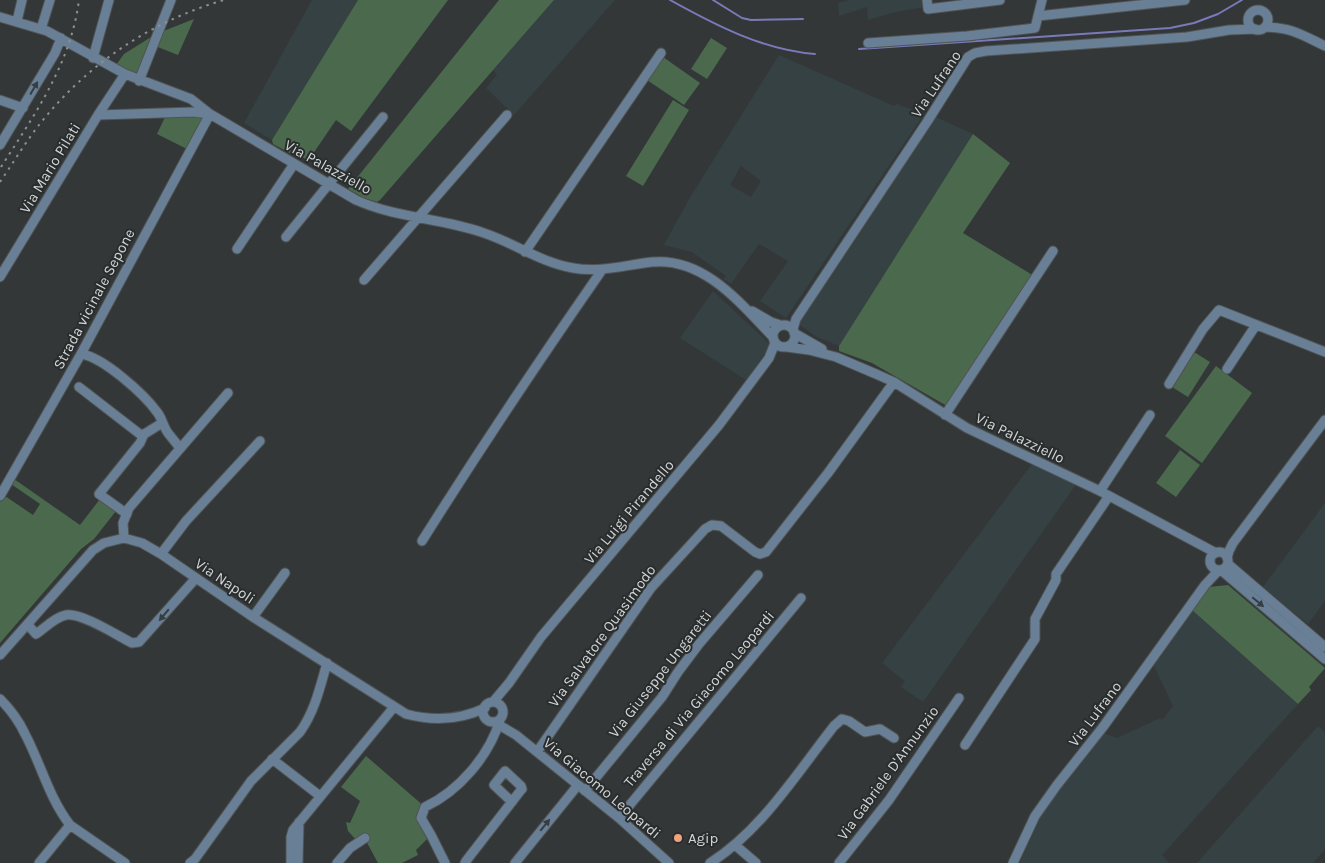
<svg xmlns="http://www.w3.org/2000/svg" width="1325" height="863" viewBox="0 0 1325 863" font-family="Karla,sans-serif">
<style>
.built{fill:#364144;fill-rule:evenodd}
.green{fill:#4b6a4d}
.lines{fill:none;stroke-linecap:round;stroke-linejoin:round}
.stream{stroke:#7a7ab9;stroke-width:2}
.minor-casing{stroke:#505354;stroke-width:11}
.minor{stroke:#697f95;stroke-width:9}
.rail{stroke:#8c9090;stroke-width:2;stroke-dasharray:2.5 5;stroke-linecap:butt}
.oneway{fill:#363d43}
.poi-dot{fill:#f1a17d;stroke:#292d2e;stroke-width:2}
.labels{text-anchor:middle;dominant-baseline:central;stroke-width:4;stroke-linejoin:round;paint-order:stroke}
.street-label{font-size:15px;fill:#d2d5d5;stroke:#292d2e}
.poi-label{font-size:15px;fill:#d2d5d5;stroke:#292d2e;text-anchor:start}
</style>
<rect width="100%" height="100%" fill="#333738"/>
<path class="built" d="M312,0h46l-86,140 -28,-17z
M554,0h61l-101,115 -28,-27 11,-13 -4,-5z
M849,0h81l1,6 -36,6 -27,8 -1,-13 -28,9 -1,-13z
M779,55l115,51 3,-2 27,10 -138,204 -26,-17 28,-40 -29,-17 -28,40 -8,-5 3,-3 -34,-24 -28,-7 25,-46zM741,166l20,15 -10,16 -21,-12z
M936,117l37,17 -134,212 -22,-9 -19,-13 56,-82z
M713,291l58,54 -25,35 -66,-42z
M1032,464l45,19 -154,219 -22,-15 4,-6 -23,-18z
M1325,503v98l-17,23 -45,-37z
M1192,610l106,94 -136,151 7,8h-150l24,-52 61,-78 13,5 43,-20 2,2 11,-14 -20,-42z
M1318,726l7,6v117l-12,14h-116z"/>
<path class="green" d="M358,0h90l-97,131 -15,-11 -28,41 -7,-5 -2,2 -26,-14 -1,-4z
M499,0h55l-174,200 -3,2 -13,-4 -16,-9z
M194,19l-16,36 -23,-9 6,-14z
M151,37l2,1 -13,39 -24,-12 8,-11z
M711,38l16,10 -20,31 -16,-10z
M663,57l37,26 -16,22 -37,-25z
M673,100l16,10 -46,76 -17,-10z
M199,116l5,2 -15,32 -32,-16 8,-17z
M973,134l37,29 -47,70 71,43 -87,130 -75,-43 -33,-12v-5z
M1194,352l16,10 -22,35 -16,-10z
M1216,366l36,27 -50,70 -37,-27z
M1180,450l20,15 -24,32 -20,-14z
M14,479l66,46 20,-26 16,12 -22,28 -13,10 -81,94v-141l5,-6 28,19 7,-11 -29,-20z
M1228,585l97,83 -16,19 2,3 -13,14 -106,-94 17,-23z
M366,756l59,51 6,28 -15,15 2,5 -16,8h-24l-13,-24 -7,3 -10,-11 -2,-9 4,1 10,-22 -19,-14z"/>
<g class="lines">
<path class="stream" d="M670,0c45,25 93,50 145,54
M713,0l29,18 9,2 52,-1
M859,49l311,-21 24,-5 24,-9 24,-14"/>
<g class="minor-casing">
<path id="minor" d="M927,0l1,9 72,-9
M1248 20a10 10 0 1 1 20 0a10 10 0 1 1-20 0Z
M1038,16l147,-16
M0,17l47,14 78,43 66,25 19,15 146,86c40,18 84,18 125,32 32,10 58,30 92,36 26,5 52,-3 79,-6 52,-5 88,41 121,75
M17,21l5,-21
M1265,27c28,1 35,7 60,19
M41,29l9,-29
M868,43l99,-7 68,-8 7,-28
M93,58l16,-58
M139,81l32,-81
M0,100l23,8
M0,145l55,-92 6,-15
M286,237l97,-120
M237,249l57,-85
M525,252l136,-199
M0,277l98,-162 27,-41
M364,280l143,-165
M752,311l19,11 9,3
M773 336a11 11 0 1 1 22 0a11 11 0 1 1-22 0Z
M793,329l3,-10 131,-197 41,-65 7,-4 11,-2 201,-14 42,-7 26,-1
M794,333l28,16
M787,347l22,3 27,7 40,17 18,8 73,46 133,63 116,62
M81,354c22,3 63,40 76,58 5,6 6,14 11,21 4,5 8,10 12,15
M1227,369l29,-44
M1169,384l34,-55 16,-19 106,42
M79,387l62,48 5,-2 16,-10
M945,415l108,-164
M1100,491l50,-76
M0,496l81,-142 129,-240 -17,-2 -95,3
M127,514l-28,-20 41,-51 4,-9
M124,538l-1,-15 6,-15 99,-115
M422,541c58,-92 118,-182 180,-271
M1210 561a9 9 0 1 1 18 0a9 9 0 1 1-18 0Z
M161,554l25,-33 74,-80
M1227,558l2,-7 4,-8 92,-123
M1228,564l97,83
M1221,570l104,89
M253,617l32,-44
M28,625l8,9c9,-6 19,-17 30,-19 15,-3 52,21 66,28l7,-1 57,-64
M0,655l93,-105 11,-7 20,-5 18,5 19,11 92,63 153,97c26,7 54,6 79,-6
M0,699c10,10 19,22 25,35 16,30 24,64 45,91l55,38
M493,702l16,-19 32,-46 178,-212 50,-67 6,-15
M483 712a10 10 0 1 1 20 0a10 10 0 1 1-20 0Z
M494,722l22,13 103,83 50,45
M965,745l70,-106v-20l21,-39v-6l53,-78
M537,752l114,-164 54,-59 7,-4 9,1 34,26 5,2 6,-2 62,-79 66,-91
M272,759l48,37
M585,791l77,-94 16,-25 21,-28 59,-69
M619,818l182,-220
M735,845l21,18
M39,863l31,-38
M190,863l5,-4 56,-78 49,-49c15,-21 20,-45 27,-69
M291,863v-26l2,-7 101,-123
M298,863l1,-41
M337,863l13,-15 15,-10
M445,863l-14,-28 -10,-17 4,-11c34,-16 64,-51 75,-87
M465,863l1,-2 55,-71 1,-1 -1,-3 -16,-15 -11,14 18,17
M515,863l63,-78
M710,863c51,-32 87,-90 124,-137l8,-7 7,2 16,11 15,-3 14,9
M839,863l50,-63 70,-102
M1013,863l22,-47 22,-31 46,-58 102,-142 14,-15"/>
</g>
<use href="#minor" class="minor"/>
<path class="rail" d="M1,167c34,-53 70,-104 78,-167
M0,182c13,-19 25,-39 39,-57 47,-60 112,-104 185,-125"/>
</g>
<defs><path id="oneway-solid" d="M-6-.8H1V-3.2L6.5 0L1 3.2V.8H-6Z" transform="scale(1.25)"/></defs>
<g class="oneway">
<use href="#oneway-solid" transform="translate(34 88) rotate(-60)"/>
<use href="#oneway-solid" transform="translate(1258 602) rotate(40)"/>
<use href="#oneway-solid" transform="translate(164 615) rotate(130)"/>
<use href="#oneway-solid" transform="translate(545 825) rotate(-51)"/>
</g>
<circle class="poi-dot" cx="678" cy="838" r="5"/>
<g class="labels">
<g class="street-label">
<text transform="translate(936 84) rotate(-56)">Via Lufrano</text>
<text transform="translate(328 167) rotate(29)">Via Palazziello</text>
<text transform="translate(50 168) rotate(-59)">Via Mario Pilati</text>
<text transform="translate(94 299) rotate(-62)">Strada vicinale Sepone</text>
<text transform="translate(1020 438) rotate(26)">Via Palazziello</text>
<text transform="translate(629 512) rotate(-50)">Via Luigi Pirandello</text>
<text transform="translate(225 581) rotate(34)">Via Napoli</text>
<text transform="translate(602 636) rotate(-54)">Via Salvatore Quasimodo</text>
<text transform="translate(660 674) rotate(-52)">Via Giuseppe Ungaretti</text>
<text transform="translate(699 699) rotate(-50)">Traversa di Via Giacomo Leopardi</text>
<text transform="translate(1095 714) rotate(-53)">Via Lufrano</text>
<text transform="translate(888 773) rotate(-54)">Via Gabriele D'Annunzio</text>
<text transform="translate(602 788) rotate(40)">Via Giacomo Leopardi</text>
</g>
<g class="poi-label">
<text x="688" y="838">Agip</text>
</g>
</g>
</svg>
